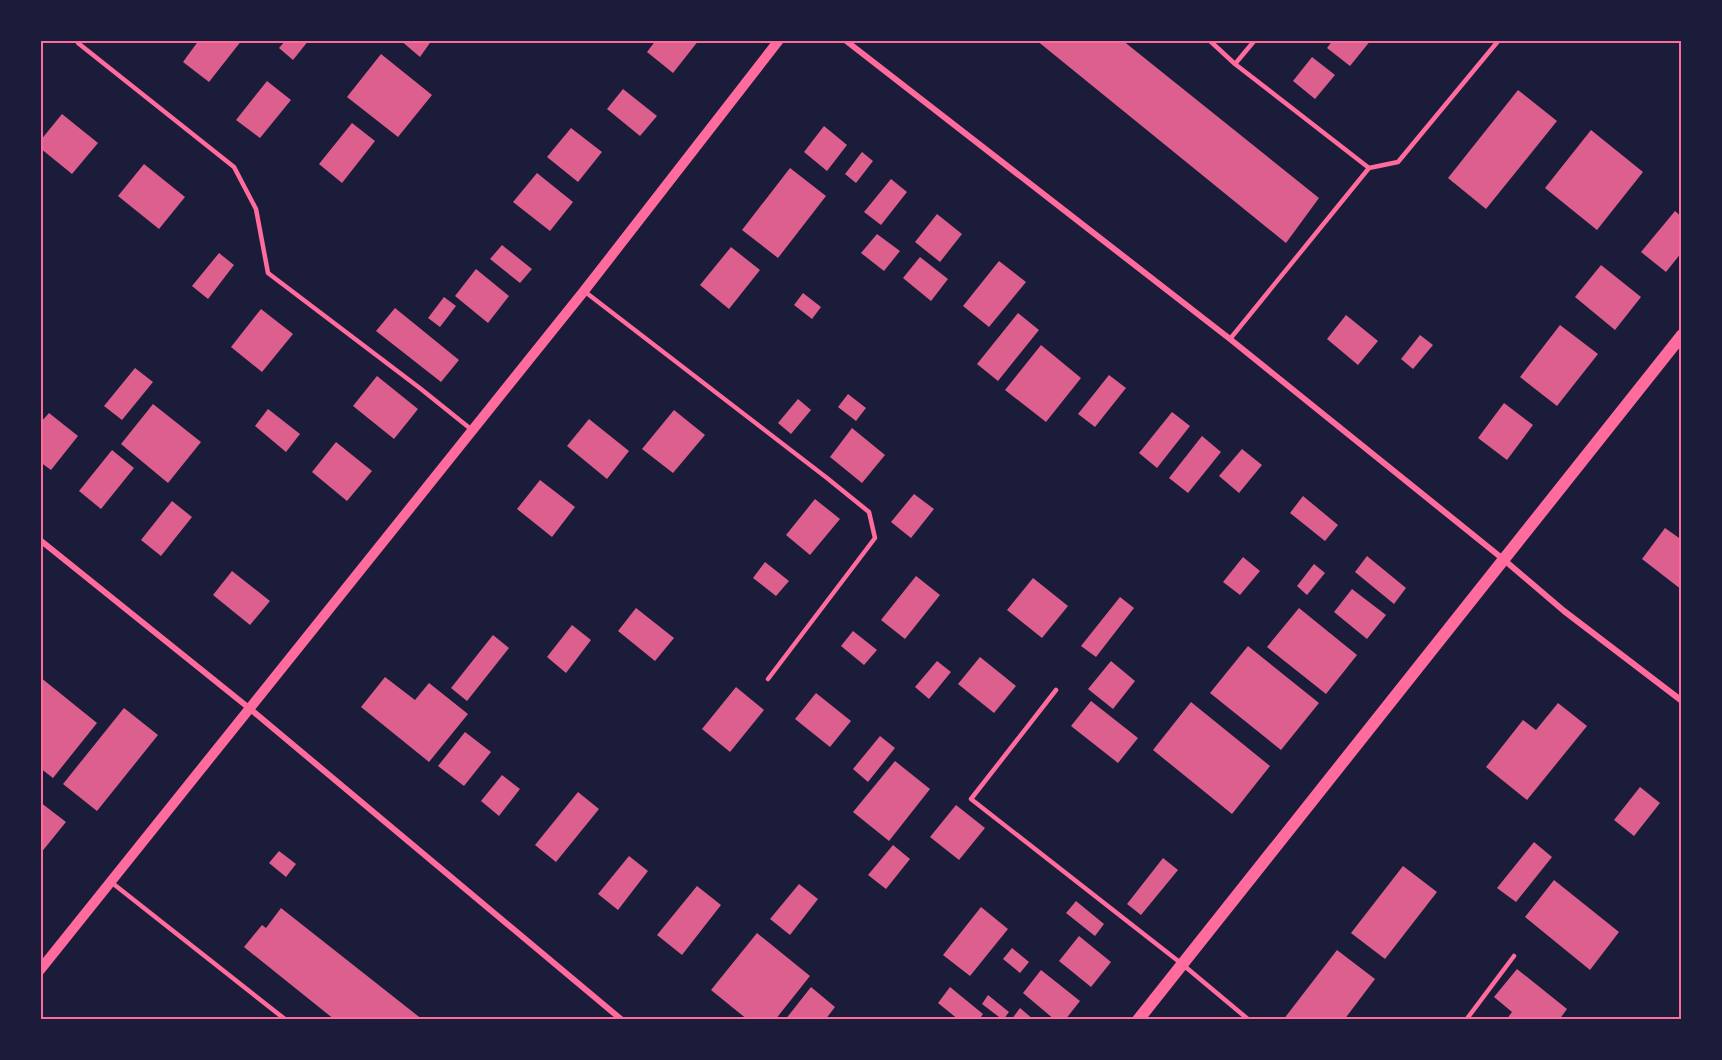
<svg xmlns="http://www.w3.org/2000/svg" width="1722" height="1060" viewBox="0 0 1722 1060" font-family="'Fira Sans',sans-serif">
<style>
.building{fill:#dd5f8e}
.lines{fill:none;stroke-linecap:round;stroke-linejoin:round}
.service{stroke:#ff6b9d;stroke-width:4.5}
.minor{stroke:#ff6b9d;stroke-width:6}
.tertiary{stroke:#ff6b9d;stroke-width:10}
.secondary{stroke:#ff6b9d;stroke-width:12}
.neatline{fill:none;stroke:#ff6b9d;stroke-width:2}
</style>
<rect width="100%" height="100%" fill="#1b1b3a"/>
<path class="building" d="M199,40h43l-33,42 -26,-20z
M286,40h23l-16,20 -14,-12z
M400,40h32l-12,17z
M656,40h43l-26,33 -26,-21z
M1036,40h86l197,158 -33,45z
M1333,40h38l-21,26 -23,-18z
M381,54l51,41 -34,42 -51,-40z
M1312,57l23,18 -20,24 -22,-18z
M267,81l24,19 -31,38 -24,-18z
M623,89l34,27 -17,20 -33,-27z
M1518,90l39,31 -71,88 -38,-31z
M62,114l36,29 -26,31 -32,-26v-7z
M352,123l23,18 -33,42 -23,-19z
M824,126l23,19 -20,26 -23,-19z
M571,128l31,24 -24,30 -31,-25z
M1591,130l52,42 -46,58 -52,-42z
M862,152l11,9 -17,22 -11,-9z
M144,164l41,33 -26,32 -41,-33z
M790,168l36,28 -48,62 -36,-28z
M537,173l36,29 -23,29 -37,-29z
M891,179l16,13 -26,33 -17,-13z
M1675,211l7,6v35l-16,20 -25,-20z
M937,214l25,20 -22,28 -25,-20z
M877,234l23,17 -16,20 -23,-18z
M502,245l30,24 -12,14 -30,-24z
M731,247l29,23 -31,39 -29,-24z
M219,253l15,12 -26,34 -16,-13z
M920,257l28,22 -17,22 -28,-23z
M999,261l27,21 -37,45 -26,-21z
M1601,265l40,32 -26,33 -40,-33z
M476,269l33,27 -21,27 -33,-27z
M803,293l18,14 -9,12 -18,-14z
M444,297l12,9 -16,21 -12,-9z
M395,308l64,52 -18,22 -65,-51z
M261,309l32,25 -31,38 -31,-25z
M1018,313l21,17 -41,51 -21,-17z
M1346,315l32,26 -20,24 -31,-26z
M1560,325l38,29 -41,52 -37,-29z
M1420,335l13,10 -20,24 -12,-10z
M1041,345l40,33 -35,44 -41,-32z
M135,368l18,14 -31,38 -18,-14z
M1109,375l17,13 -31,39 -17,-13z
M377,376l41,33 -24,30 -41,-33z
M848,394l18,14 -10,13 -18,-14z
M798,399l13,11 -20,24 -13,-11z
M1504,403l29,22 -26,35 -29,-22z
M153,404l48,38 -33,41 -47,-39z
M268,409l32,25 -14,18 -31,-26z
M674,410l31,25 -32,38 -31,-24z
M1172,412l18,14 -33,42 -18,-15z
M49,413l29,23 -27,34 -11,-8v-39z
M589,419l40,32 -22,28 -40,-33z
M852,428l33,27 -23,28 -32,-26z
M1202,436l19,16 -33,41 -19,-15z
M336,442l36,29 -25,30 -35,-29z
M1242,449l20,16 -23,28 -20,-17z
M112,450l22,18 -33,41 -22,-18z
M540,480l35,27 -23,30 -35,-28z
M914,494l20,15 -23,29 -20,-16z
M1303,496l35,29 -13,16 -35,-28z
M815,499l25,20 -30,36 -24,-20z
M172,501l20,16 -31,39 -20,-16z
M1665,528l17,12v50l-40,-31z
M1367,556l39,32 -12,16 -39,-32z
M1243,557l17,14 -20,24 -17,-13z
M765,562l24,19 -13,15 -23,-18z
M1314,564l11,9 -18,22 -10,-9z
M232,571l38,30 -20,24 -37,-30z
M916,576l24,19 -35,44 -24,-19z
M1033,578l35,28 -26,32 -35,-28z
M1352,589l34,26 -19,24 -33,-27z
M1120,597l14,11 -38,49 -15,-11z
M636,608l38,30 -19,23 -37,-30z
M1299,608l58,47 -31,39 -59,-47z
M572,625l19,15 -25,33 -19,-16z
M853,631l24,19 -13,15 -23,-19z
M493,635l16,13 -42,53 -16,-13z
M1248,646l71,57 -38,47 -71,-57z
M980,657l36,29 -22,27 -36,-29z
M937,661l14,11 -22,27 -14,-12z
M1111,661l24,20 -22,28 -25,-20z
M40,677l57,46 -44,55 -13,-10z
M385,677l30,23 14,-17 39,31 -39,48 -68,-55z
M736,687l28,23 -34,42 -28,-23z
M816,693l35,28 -21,26 -35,-28z
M1091,701l47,37 -20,25 -47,-37z
M1191,702l79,64 -38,48 -79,-64z
M1558,703l29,23 -60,74 -41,-33 37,-47 13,10z
M124,708l34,27 -61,76 -34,-27z
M465,732l26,20 -27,34 -26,-20z
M880,736l15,12 -27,34 -15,-13z
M895,761l35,28 -41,52 -36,-29z
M502,775l18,14 -21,27 -18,-15z
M1640,787l20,16 -26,33 -20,-16z
M578,792l21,17 -43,53 -21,-17z
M40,802l26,20 -26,32z
M956,805l29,23 -26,32 -29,-23z
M1534,842l18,15 -36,45 -19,-14z
M893,845l17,14 -24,30 -18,-14z
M279,851l17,13 -10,13 -17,-14z
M629,856l19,15 -30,39 -20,-16z
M1163,858l15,12 -37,45 -14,-11z
M1403,866l34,26 -52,67 -34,-26z
M1554,880l65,52 -29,38 -65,-53z
M799,884l19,15 -28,36 -20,-16z
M697,886l24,19 -39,50 -25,-20z
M1076,901l28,23 -9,12 -29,-23z
M981,907l27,22 -38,47 -27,-21z
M281,908l142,112h-88l-91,-73 18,-22 4,3z
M757,933l53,43 -35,44h-27l-37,-30z
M1079,936l32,26 -20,25 -32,-26z
M1012,948l17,14 -9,11 -17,-14z
M1337,950l38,29 -31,41h-61z
M1517,969l50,40 -8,11h-53l6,-8 -18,-15z
M1041,970l39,31 -15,19h-10l-32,-27z
M811,987l24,20 -10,13h-40z
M950,987l33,27 -4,6h-20l-21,-17z
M988,995l21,17 -6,8 -21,-16z
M1020,1008l14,12h-23z"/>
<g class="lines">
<path class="service" d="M1209,40l26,24 134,104
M78,43l156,124 22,42 12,64 153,116 51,41
M1235,64l20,-24
M584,291l243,187 42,34 6,26 -107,141
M1230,339l139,-171 29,-6 101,-122
M1056,690l-85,109 211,165 67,56
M111,882l175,138
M1466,1020l48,-64"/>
<path class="minor" d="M845,40l385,299 273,220 61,52 118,90
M40,540l209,168 373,312"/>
<path class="tertiary" d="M40,970l544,-679 195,-251"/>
<path class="secondary" d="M1138,1020l544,-685"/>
</g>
<rect width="1722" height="1060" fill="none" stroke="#1b1b3a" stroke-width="84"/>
<rect x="42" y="42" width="1638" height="976" class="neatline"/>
</svg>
